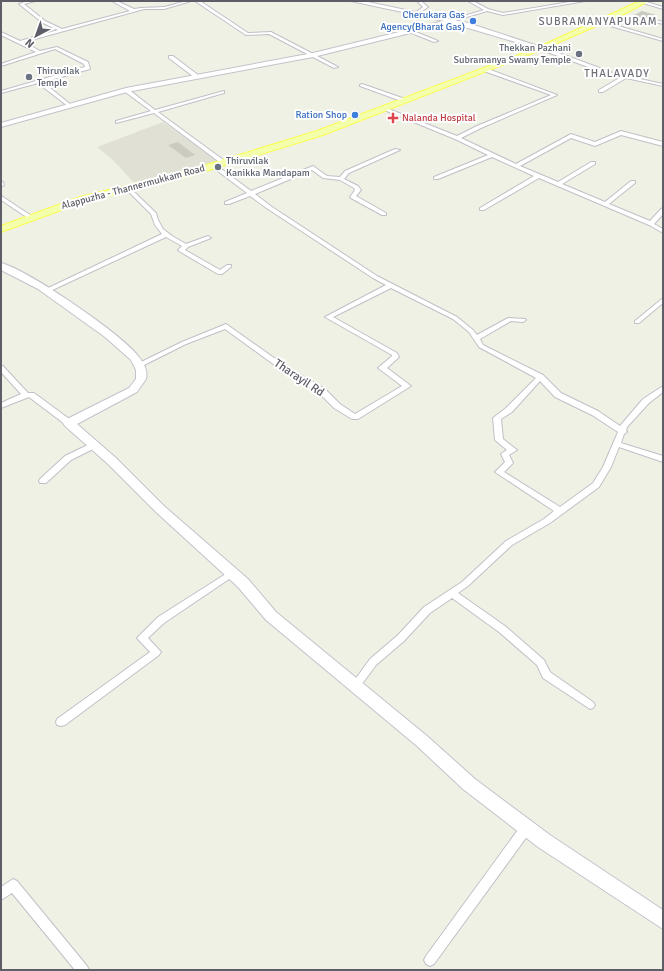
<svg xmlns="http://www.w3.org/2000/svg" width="664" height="971" viewBox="0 0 664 971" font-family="Signika,sans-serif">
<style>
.education{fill:#e0e1d4}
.building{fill:#cccbc2}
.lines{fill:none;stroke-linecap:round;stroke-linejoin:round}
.minor-casing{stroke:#bfc0c7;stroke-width:2}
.secondary-casing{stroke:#c2c2cb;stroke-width:2}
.primary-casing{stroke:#fafe51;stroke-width:2}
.minor{fill:#fff;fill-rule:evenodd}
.secondary{fill:#fff;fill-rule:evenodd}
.primary{fill:#f3ffac;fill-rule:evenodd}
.shop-dot{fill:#3f7fe0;stroke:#fff;stroke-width:1.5}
.worship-dot{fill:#6b7280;stroke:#fff;stroke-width:1.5}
.health-dot{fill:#e0444e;stroke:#fff;stroke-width:1.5}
.labels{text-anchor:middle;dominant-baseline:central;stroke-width:4;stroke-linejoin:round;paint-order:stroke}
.far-shop-label{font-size:10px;fill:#366cbe;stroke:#fff;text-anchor:end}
.far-worship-label{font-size:10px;fill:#5b616d;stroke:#fff;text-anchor:start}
.far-health-label{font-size:10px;fill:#be3a42;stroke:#fff;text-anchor:start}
.far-street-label{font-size:10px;fill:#5d5e67;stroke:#fff}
.far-neighbourhood-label{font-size:11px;letter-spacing:1px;fill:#6e7079;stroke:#fff}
.street-label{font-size:12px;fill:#5d5e67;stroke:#fff}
</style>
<rect width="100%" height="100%" fill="#f0f1e5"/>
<path class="education" d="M163,122l57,40 -83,24 -24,-26 -16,-13z"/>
<path class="building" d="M642,11l14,4 -15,7 -13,-4z
M178,142l17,13 -9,3 -18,-13z"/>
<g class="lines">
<g class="minor-casing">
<path id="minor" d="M28,1h7l-11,3 21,17 17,8 68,-18 -18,-10h5l17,8c10,-2 19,-1 29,-2 9,-1 18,-6 28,-6l-27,8h-20l-120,33 16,9 17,-4 31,15 2,7 -47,13 28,23v2h-2l-31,-24 -37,10v-2l84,-24 -1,-3 -29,-15 -54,17v-2l35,-12 -35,-17v-3l19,9 38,-11 -15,-7 -24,-19z
M195,1h5l48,32 23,-1 67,35 -4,1 -65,-34 -23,1z
M417,1h4l7,6 -13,9h-2v-2l10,-7z
M468,1h5l15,8 15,4 73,-12h9l-82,14 -16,-4 -40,12v-2l37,-11z
M643,1l20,6v2l-20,-6z
M656,20l7,2v2l-7,-2z
M601,21l62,18v2l-63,-18z
M409,30h2l27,11 -4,1 -25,-10z
M539,47h4l70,26 50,11v2l-37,-8 -23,14h-4v-2l22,-13 -11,-2 -71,-26z
M169,56h4l25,19v2h-4l-25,-19z
M484,69h4l69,26 -76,33 -20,10 55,26 55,-30 24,8 26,-11 42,11v4l-42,-11 -26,11 -24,-8 -51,28 38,16 33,-20h4v2l-33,20 43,18 26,-21h4v2l-26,21 41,17 11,-12 2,-1v6l-9,10 9,5v4l-14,-8 -110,-47 -55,32h-4v-2l54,-32 -42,-19 -54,22h-4v-2l54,-22 -33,-16 -73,-30 4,-1 71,28 20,-10 74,-31 -67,-24z
M362,84l46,16v1l-4,1 -44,-16v-1z
M124,89h4l27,21 69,-19v2l-66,19 68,50v2h-4l-68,-51 -38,10v-2l35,-10 -27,-20z
M395,149l5,1 -51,23 -5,6 14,7 3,4 -5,6 30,17v2h-4l-31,-17 -1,-1 5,-7 -1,-2 -14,-8 -17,-2 -11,-8 -57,24 17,13 105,69 80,41 16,13 4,5 31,-17 17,1 1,1 -3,2 -12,-1 -31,18 3,6 60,30 18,18 37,18 22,15 23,-27 20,-13v6l-14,11 -22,24 -1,4 1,1 -3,2 -3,9 42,13v6l-44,-15 -8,20 -12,20 -49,36 -38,22 -44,41 -10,7 47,33 39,34 6,12 43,30 2,3 -2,3 -3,1 -47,-31 -6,-13 -38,-33 -47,-34 -22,15 -26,28 -28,24 -17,23 -3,1 -3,-1 -2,-3 19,-26 28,-24 26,-28 38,-25 44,-41 38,-22 10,-8 -59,-39 10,-10 -4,-8 6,-4 -12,-10 -2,-22 13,-10 30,-30 -57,-31 -10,-15 -16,-13 -62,-31 -58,29 64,36 2,4 -1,1 -11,10 24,18 -53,33h-6l-18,-11 -15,-15 -39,-24 -55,-40 -39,15 -44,22h-2l-3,-2 45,-22 44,-18 58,41 41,24 15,15 15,10 47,-28 -24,-18 14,-12v-1l-67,-38 61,-32 -13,-7 -105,-69 -18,-13 -21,8h-4v-2l22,-9 -36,-27 5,-1 35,26 62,-25 14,10 13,1 5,-6zM540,381l15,16 37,18 26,17 -15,35 -10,16 -33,24 -56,-35 9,-9 -4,-8 8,-5 -14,-11 -2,-20 11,-7z
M1,181l2,1 1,3 -3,2z
M128,186l28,27 2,7 5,9 9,7 14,8 22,-8 3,2 -23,9 -3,3 35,20 7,-5h4v2l-9,7h-4l-39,-23 -1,-1 4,-4 -16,-9 -118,55h-4v-2l118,-56 -7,-9 -4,-11 -25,-25v-2z
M1,196l2,1 30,20 -5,1 -27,-18z
M663,298v5l-24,20h-4v-2z
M1,366h2l25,27h6l38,28 1,2 -1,2h-6l-37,-28 -28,11v-5l20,-9 -20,-22z
M94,442l4,3 -1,2 -26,13 -25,23h-6l-1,-2 1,-2 25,-23z
M232,570l3,1 1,2 -1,2 -71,48 -16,15 13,14 -2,3 -94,70 -4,1 -4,-1 -1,-3 1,-3 93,-67 -13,-14 21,-21z
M527,822l4,1 1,4 -1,4 -97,133 -4,2 -4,-2 -2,-4 2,-4 97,-133z
M13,879l4,2 70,85 2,4h-14l-63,-77 -11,7v-13z"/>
</g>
<g class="secondary-casing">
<path id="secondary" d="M351,1h12l105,22 76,25 -5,1 -88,-26 -138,34 -186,35 -126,35v-4l125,-35 187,-35 131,-32z
M1,263c27,7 121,71 138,94 5,7 9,13 7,22l-9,13 -60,32 39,34 48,48 84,73 28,33 151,124 48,43 75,56 113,75v19l-125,-82 -75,-58 -46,-43 -151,-126 -28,-33 -82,-75 -48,-48 -43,-38 -2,-3 2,-3 64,-32 7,-9v-9l-5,-10 -26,-23 -67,-48 -37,-19z"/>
</g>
<g class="primary-casing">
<path id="primary" d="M640,1h8l-22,12 -83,36 -220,86 -130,40 -107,26 -85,31v-6l79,-29 107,-26 130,-40 222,-84z"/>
</g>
<use href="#minor" class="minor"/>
<use href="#secondary" class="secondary"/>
<use href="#primary" class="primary"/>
</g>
<g class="shop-dot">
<circle cx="473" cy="21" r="4"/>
<circle cx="355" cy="115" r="4"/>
</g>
<g class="worship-dot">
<circle cx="579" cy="54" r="4"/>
<circle cx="29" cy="77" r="4"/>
<circle cx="218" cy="167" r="4"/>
</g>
<path class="health-dot" d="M391 112h4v4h4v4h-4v4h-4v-4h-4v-4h4z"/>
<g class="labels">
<g class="far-shop-label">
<text x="465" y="15">Cherukara Gas<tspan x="465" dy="12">Agency(Bharat Gas)</tspan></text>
<text x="347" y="115">Ration Shop</text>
</g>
<g class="far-worship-label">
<text x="571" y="48" text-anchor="end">Thekkan Pazhani<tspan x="571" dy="12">Subramanya Swamy Temple</tspan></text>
<text x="37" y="71">Thiruvilak<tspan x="37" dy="12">Temple</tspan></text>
<text x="226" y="161">Thiruvilak<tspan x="226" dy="12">Kanikka Mandapam</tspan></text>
</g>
<g class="far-health-label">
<text x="402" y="118">Nalanda Hospital</text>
</g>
<g class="far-street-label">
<text transform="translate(133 187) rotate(-15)">Alappuzha - Thannermukkam Road</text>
</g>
<g class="far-neighbourhood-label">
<text x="598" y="21">SUBRAMANYAPURAM</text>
<text x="617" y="73">THALAVADY</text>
</g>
<g class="street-label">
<text transform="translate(299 378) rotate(34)">Tharayil Rd</text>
</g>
</g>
<rect width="664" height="971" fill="none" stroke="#5d5e67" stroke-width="4"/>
<g transform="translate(36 36) rotate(221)" stroke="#ffffff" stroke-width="3" paint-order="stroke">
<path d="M0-3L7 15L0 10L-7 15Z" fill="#5d5e67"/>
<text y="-6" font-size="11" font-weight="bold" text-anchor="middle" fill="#5d5e67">N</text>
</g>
</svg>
